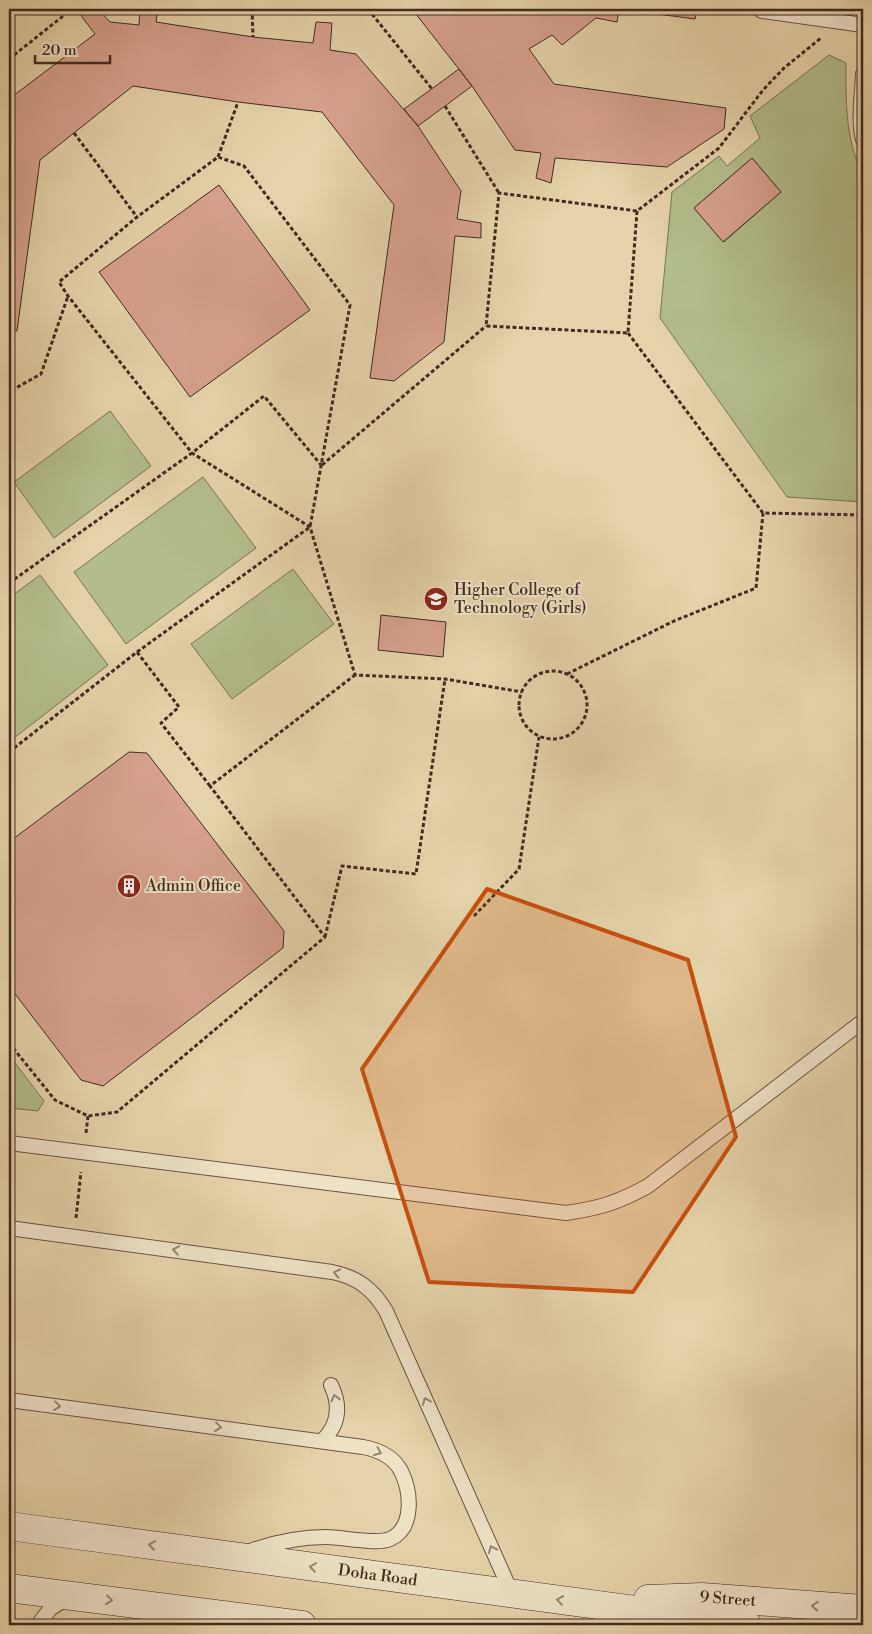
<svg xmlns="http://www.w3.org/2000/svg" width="872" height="1634" viewBox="0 0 872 1634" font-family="'Libre Bodoni',serif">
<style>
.green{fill:#b2bd89;stroke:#7a7554;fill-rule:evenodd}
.building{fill:#d7a18b;stroke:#412d1f}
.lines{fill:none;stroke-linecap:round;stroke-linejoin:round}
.lane-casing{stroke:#6a5641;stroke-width:16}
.secondary-casing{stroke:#412d1f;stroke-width:29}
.path{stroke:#412d1f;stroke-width:3;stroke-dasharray:4 2.5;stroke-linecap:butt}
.lane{stroke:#ede2c6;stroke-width:14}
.secondary{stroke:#ede2c6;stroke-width:28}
.oneway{stroke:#978872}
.marked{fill:#c75010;fill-opacity:0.2;stroke:#c75010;stroke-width:4;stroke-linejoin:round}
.labels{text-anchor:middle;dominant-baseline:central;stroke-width:4;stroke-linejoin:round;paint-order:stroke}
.poi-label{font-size:16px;fill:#412d1f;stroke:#ede2c6;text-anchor:start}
.street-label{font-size:16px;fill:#412d1f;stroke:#ede2c6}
</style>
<rect width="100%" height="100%" fill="#e4d3a8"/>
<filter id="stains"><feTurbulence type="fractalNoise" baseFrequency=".004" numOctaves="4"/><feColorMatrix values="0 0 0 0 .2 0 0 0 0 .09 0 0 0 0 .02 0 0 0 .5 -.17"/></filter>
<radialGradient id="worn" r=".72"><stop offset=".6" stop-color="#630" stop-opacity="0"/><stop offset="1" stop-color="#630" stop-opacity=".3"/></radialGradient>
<path class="green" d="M829,55l17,8c0,39 -1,77 17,112v327l-76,-5 -127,-179 12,-126 47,-36 8,10 33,-28 -10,-22zM752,158l29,34 -57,50 -30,-34z
M110,411l41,55 -97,72 -40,-56z
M203,477l53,71 -130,96 -52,-72z
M293,569l41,55 -102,75 -41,-55z
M40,575l68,90 -99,77v-144z
M9,1055l35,46 -6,10 -29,-3z"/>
<path class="building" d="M76,9h22l12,13 29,3 1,-16h18l-2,13 97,15 60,6 3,-21 16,1 -2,27 26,4 62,72 43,65 -4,28 24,4v15l-26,-2 -11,106 -50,39 -24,-3 24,-173 -72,-93 -84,-10 -105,-16 -93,74 -23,171h-8v-232l86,-65z
M412,9h285l-2,10 -76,-10 -2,13 -21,-4 -34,27 -10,-10 -23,14 25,35 172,24 -2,21 -57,38 -112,-9 -4,25 -15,-5 5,-25 -26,-3 -43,-64z
M459,69l13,17 -54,40 -14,-17z
M752,158l29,34 -58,50 -29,-34z
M219,185l91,125 -120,87 -91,-125z
M381,615l65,7 -3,35 -65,-7z
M129,752l18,1 137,178 -1,17 -180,138 -22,-6 -72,-94v-144z"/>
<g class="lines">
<g class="lane-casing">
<path id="lane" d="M759,9l3,2 101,14
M863,74c-1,22 -5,45 0,66
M9,1143l557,70c34,-5 51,-10 82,-27l215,-165
M9,1228l323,44c25,5 41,17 54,39l126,283
M9,1400l354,47c16,3 30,9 38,24 10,20 14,57 -11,68 -13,6 -48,-2 -64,-2 -27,0 -54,6 -79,15
M322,1441c17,-16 19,-35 9,-56
M38,1625l12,-16 18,-12
M151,1625l3,-19"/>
</g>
<g class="secondary-casing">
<g id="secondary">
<path id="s1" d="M9,1526l738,99"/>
<path d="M9,1588l293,37"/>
<path id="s2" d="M648,1599l54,-2 161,12"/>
</g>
</g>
<path class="path" d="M252,9l1,28
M368,9l64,80
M9,59l63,-50
M445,106l54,87
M74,133l63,84
M218,157l20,-55
M637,211l-9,122 -142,-7 13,-133 138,18 82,-63 44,-58 21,-22 37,-30
M628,333l135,180 100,2
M9,381l5,8 27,-15 27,-78
M322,465l164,-139
M9,583l183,-130 72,-57 57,69
M137,652l173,-125 40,-222 -106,-139 -26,-9 -81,60 -78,65 9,14 124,157 118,74 45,148 90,4 77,13
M519 705a34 34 0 1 1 68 0a34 34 0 1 1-68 0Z
M567,674l107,-53 82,-33 7,-75
M9,752l128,-100 42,55 -18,16 49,63
M474,916l45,-47 20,-132
M325,937l17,-71 74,8 29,-195
M9,1043l46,57 33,16 29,-4 208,-175 -115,-151 145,-111
M86,1133l2,-17
M76,1218l5,-46"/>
<use href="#lane" class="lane"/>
<use href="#secondary" class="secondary"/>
</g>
<defs><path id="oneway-chevron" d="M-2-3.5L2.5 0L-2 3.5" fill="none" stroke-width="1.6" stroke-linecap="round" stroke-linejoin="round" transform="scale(1.25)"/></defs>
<g class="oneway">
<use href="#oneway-chevron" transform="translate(176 1250) rotate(-172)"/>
<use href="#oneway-chevron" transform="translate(337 1273) rotate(-168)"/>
<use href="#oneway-chevron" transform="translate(335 1398) rotate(-104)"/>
<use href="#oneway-chevron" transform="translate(426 1401) rotate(-113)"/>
<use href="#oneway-chevron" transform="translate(57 1406) rotate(7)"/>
<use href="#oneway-chevron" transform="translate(218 1427) rotate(7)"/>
<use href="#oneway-chevron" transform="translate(378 1452) rotate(24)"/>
<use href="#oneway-chevron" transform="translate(152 1545) rotate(-172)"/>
<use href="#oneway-chevron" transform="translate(492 1549) rotate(-114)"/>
<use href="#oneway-chevron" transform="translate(313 1567) rotate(-172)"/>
<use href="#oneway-chevron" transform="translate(109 1600) rotate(7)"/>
<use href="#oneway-chevron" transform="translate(560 1600) rotate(-172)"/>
<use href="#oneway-chevron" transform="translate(815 1606) rotate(-175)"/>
</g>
<path class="marked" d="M487,889l201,71 48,177 -103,155 -204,-10 -67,-213z"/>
<defs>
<g id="university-disc" transform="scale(1.25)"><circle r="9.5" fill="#8f2418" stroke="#ede2c6"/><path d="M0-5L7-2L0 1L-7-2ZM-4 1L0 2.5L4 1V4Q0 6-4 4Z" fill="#fff"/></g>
<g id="building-disc" transform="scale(1.25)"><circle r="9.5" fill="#8f2418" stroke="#ede2c6"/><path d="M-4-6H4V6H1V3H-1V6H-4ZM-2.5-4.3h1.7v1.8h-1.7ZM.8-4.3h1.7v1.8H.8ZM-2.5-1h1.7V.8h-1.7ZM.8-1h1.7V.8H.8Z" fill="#fff"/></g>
</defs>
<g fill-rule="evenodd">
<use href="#university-disc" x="436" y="599"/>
<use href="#building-disc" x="129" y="886"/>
</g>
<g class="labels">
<g class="poi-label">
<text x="454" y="590">Higher College of<tspan x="454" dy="18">Technology (Girls)</tspan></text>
<text x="146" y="886">Admin Office</text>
</g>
<g class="street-label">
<text stroke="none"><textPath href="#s1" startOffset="372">Doha Road</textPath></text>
<text stroke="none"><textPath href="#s2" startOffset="80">9 Street</textPath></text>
</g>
</g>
<rect width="872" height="1634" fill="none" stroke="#e4d3a8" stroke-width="30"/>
<rect x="10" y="10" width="852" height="1614" fill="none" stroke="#412d1f" stroke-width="2.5"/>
<rect x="15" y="15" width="842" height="1604" fill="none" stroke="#412d1f"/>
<path d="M35 55v8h75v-8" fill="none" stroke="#412d1f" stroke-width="2.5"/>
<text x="42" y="55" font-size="15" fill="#412d1f" stroke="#ede2c6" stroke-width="4" paint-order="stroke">20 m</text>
<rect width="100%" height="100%" filter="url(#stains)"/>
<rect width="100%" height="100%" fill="url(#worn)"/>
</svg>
